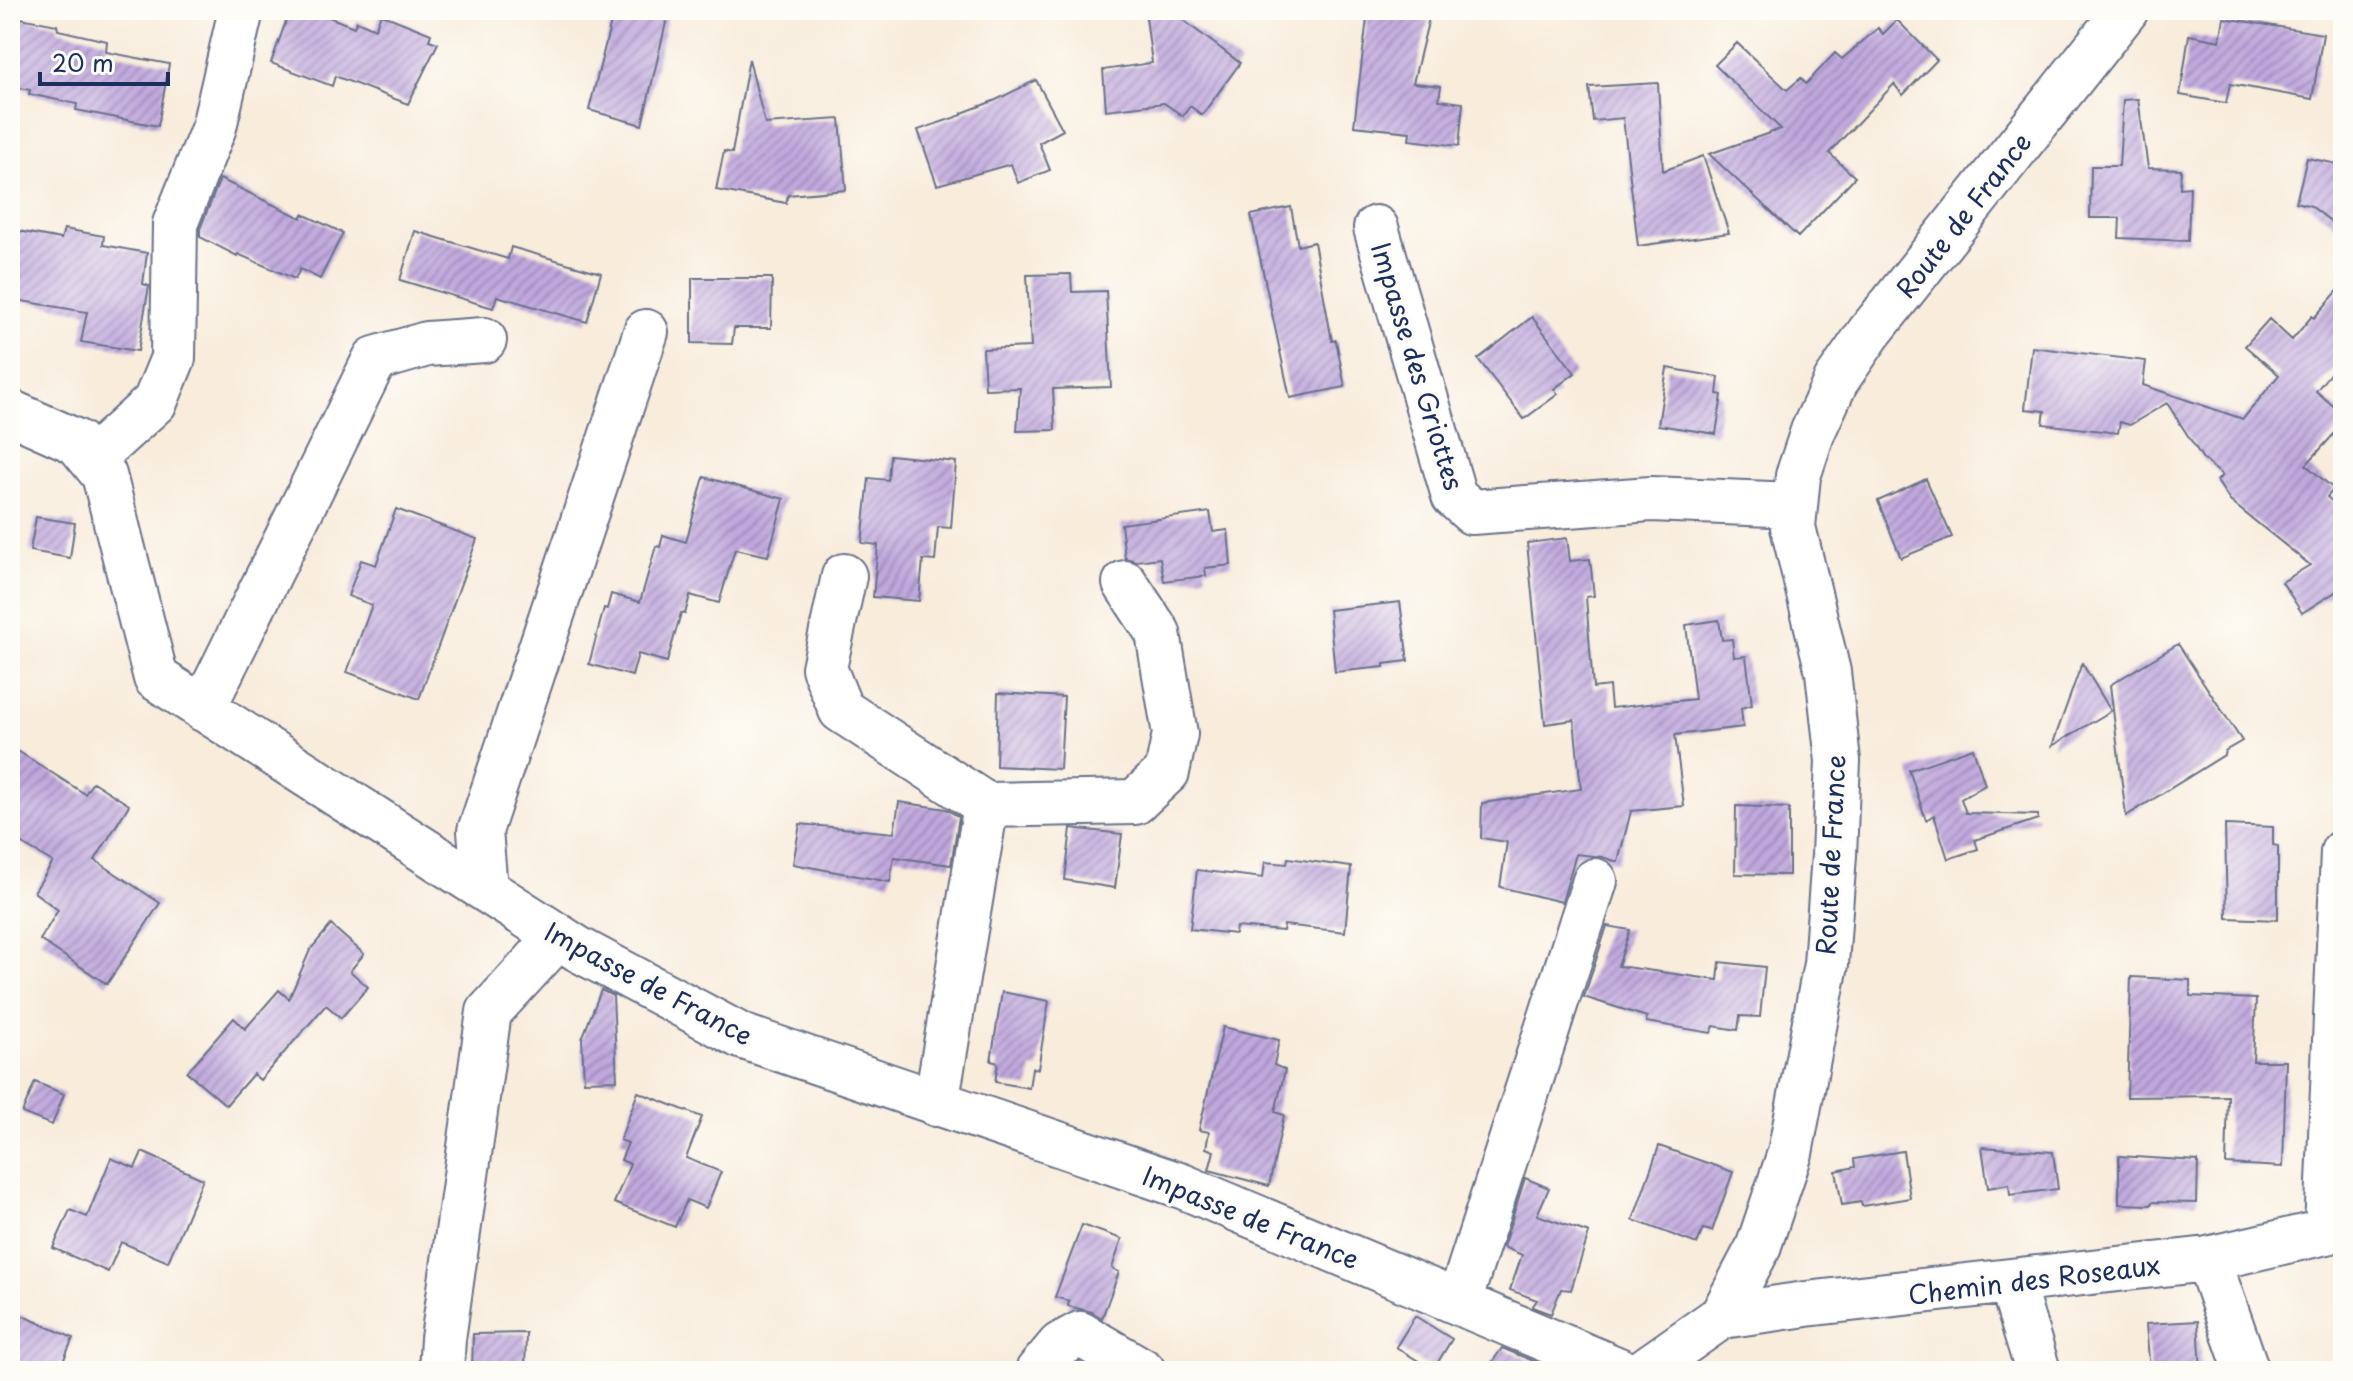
<svg xmlns="http://www.w3.org/2000/svg" width="2353" height="1381" viewBox="0 0 2353 1381" font-family="'Playpen Sans',sans-serif">
<style>
.building{fill:url(#building-hatch)}
.lines{fill:none;stroke-linecap:round;stroke-linejoin:round}
.minor-casing{stroke:#68718a;stroke-width:48}
.minor{stroke:#fff;stroke-width:44}
.labels{text-anchor:middle;dominant-baseline:central;stroke-width:7;stroke-linejoin:round;paint-order:stroke}
.street-label{font-size:26px;fill:#1b2f5e;stroke:#fdfcf7}
</style>
<defs>
<pattern id="building-hatch" width="6" height="6" patternUnits="userSpaceOnUse" patternTransform="scale(2)"><rect width="6" height="6" fill="#c0a8dd"/><path d="M-1 1l2-2M0 6l6-6M5 7l2-2" fill="none" stroke="#9b89b6"/></pattern>
</defs>
<rect width="100%" height="100%" fill="#fdfcf7"/>
<filter id="ink" filterUnits="userSpaceOnUse"><feTurbulence type="fractalNoise" baseFrequency=".0125" numOctaves="2"/><feDisplacementMap in="SourceGraphic" scale="16" xChannelSelector="R" yChannelSelector="G"/><feConvolveMatrix kernelMatrix="1 2 1 2 8 2 1 2 1" color-interpolation-filters="sRGB"/></filter>
<filter id="wash" filterUnits="userSpaceOnUse"><feTurbulence type="fractalNoise" baseFrequency=".006" numOctaves="4" result="noise"/><feDisplacementMap in="SourceGraphic" scale="32" xChannelSelector="R" yChannelSelector="G"/><feGaussianBlur stdDeviation="1.8" result="paint"/><feColorMatrix in="noise" values="0 0 0 0 0 0 0 0 0 0 0 0 0 0 0 0 0 1.4 0 .05"/><feComposite in="paint" operator="in"/></filter>
<g filter="url(#wash)">
<rect width="100%" height="100%" fill="#f8ecdb"/>
<g id="blocks">
<path class="building" d="M290,10h21l43,17 3,-6 18,8 6,-15 50,20 -2,6 9,3 -30,61 -73,-28 -3,10 -61,-23z
M614,10h55l-27,115 -53,-15z
M1145,10h37l1,10 57,43 -38,52 -12,-9 -7,10 -19,-13 -58,7 -3,-40 49,-7z
M1368,10h63l-18,73 28,3 -2,14 24,3 -4,43 -50,-6 1,-8 -56,-6z
M10,16l47,9 1,5 49,11 -1,11 63,12 -11,62 -82,-16 1,-6 -48,-10 1,-4 -20,-4z
M2224,18l99,16 -11,65 -82,-15 -4,19 -46,-8 9,-60 31,6z
M1897,20l40,40 -34,35 -9,-11 -65,69 26,24 -57,60 -89,-83 72,-25 -66,-64 22,-22 50,47 14,-12 5,6 29,-31 7,6 36,-31 5,6z
M749,59l16,65 75,-5 6,71 -58,5 -2,8 -70,-13 8,-39 8,2z
M1036,80l27,50 -24,13 11,27 -32,13 -7,-19 -74,21 -19,-55 44,-15v-2l34,-13z
M1658,83l5,88 40,-15 26,77 -91,13 -15,-128 -30,3 -4,-34z
M2138,99l10,69 33,1 -1,19 10,-1 -2,54 -69,-3 1,-20h-30l1,-52h28l4,-66z
M2307,158l36,7v66l-32,-25 -15,-4z
M220,179l81,39 2,-4 40,19 -23,46 -20,-10 -5,10 -57,-25 -1,2 -37,-19v-8z
M1291,207l7,39 16,-4 18,99 4,-1 9,47 -55,11 -39,-183z
M64,229l40,7 -1,9 44,8 -4,31 6,2 -11,65 -57,-9 6,-30 -77,-13v-22l8,-46 43,8z
M415,231l93,28 3,-12 90,26 -14,49 -90,-26 -4,12 -93,-28z
M1071,274l1,18 34,-1 5,96 -58,2 2,41 -38,1 3,-43 -35,1 -2,-40 48,-2 -4,-72z
M692,278h80l-1,50h-37l-2,16 -40,-1z
M2343,285v72l-27,34 27,23v10l-37,41 28,24 -7,8 16,14v81l-3,-3 -38,24 -20,-31 28,-17 -80,-64 -13,-20 5,-6 -19,-16 -36,-56 -37,22 -10,-3 -2,11 -75,-9 2,-13 -20,-2 7,-62 114,14 -3,24 100,34 36,-44 -34,-29 24,-27 23,21 20,-24 2,2z
M1532,317l43,56 -21,16 4,5 -34,25 -46,-60z
M1667,368l52,9 -2,17 5,1 -6,39 -58,-9z
M890,455l66,7 -5,66 -13,-1 -3,34 -12,-1 -4,41 -46,-4 5,-52 -16,-2 7,-65 19,2z
M704,477l80,22 -16,57 -33,-7 -16,54 -29,-8 -5,19 -4,-1 -14,49 -29,-8 -6,22 -43,-12 15,-56 3,1 4,-15 29,8 16,-56 4,1 3,-12 23,7z
M1926,479l26,58 -51,21 -23,-57z
M396,509l81,30 -58,160 -72,-27 25,-67 -24,-9 13,-36 15,5z
M1210,512l3,20 15,-2 3,35 -26,3 1,8 -42,5 -4,-23 -24,3 -11,-3 -4,-34z
M36,517l39,6 -5,35 -40,-7z
M1567,538l3,23 20,-2 4,37 -8,1 7,91 16,-2 2,22 84,-9 -9,-74 33,-5 3,20 10,-1 2,18 12,-1 6,49 -11,3 2,19 -68,8 9,71 -53,5 -13,51 -16,-5 -26,-3 -14,48 -62,-15 7,-45 -26,-4 1,-35 99,-14 -7,-69 -29,4 -18,-181z
M1400,602l8,59 -24,3v3l-49,5 -6,-62z
M2178,644l64,97 -17,10 -1,4 -98,61 -16,-131z
M2082,663l29,48 -59,35z
M998,693l66,4 -4,72 -64,-3z
M10,746l75,48 8,-12 36,23 -34,55 65,43 -53,81 -67,-44 18,-30 -24,-18 19,-30 -43,-25z
M1973,748l12,37 -24,14 5,14 72,2v4l-63,21 3,9 -30,10 -14,-44 -8,5 -17,-50z
M899,802l47,7 13,8 -8,48 -57,-8 -4,25 -97,-18 7,-40 94,9z
M1736,806l53,2v67l-54,-1z
M2225,825l48,2v18l5,1v74l-51,-2z
M1071,828l51,6 -7,54 -50,-8z
M1288,858l63,9 -6,65 -61,-7 -1,6 -47,-4 -1,7 -45,-5 7,-59 66,8 2,-16 22,2z
M331,925l33,29 -14,17 18,16 -27,31 -15,-13 -66,75 -7,-6 -27,31 -39,-33 47,-54 11,11 34,-39 10,9 21,-49z
M1607,926l23,4 -12,36 100,14 2,-18 45,5 -5,50 -20,-1 -2,14 -24,-4 -3,7 -65,-11 1,-5 -63,-20z
M2131,977l59,3v16l66,3 -3,62h33l-3,106 -57,-3 2,-68 -101,1z
M601,990l12,6 4,84 -33,1 -2,-42z
M1002,992l47,9 -11,68 -6,-1 -3,20 -34,-6 3,-19 -7,-2z
M1223,1027l56,13 -5,25 11,5 -10,42 9,3 -15,71 -60,-16 5,-19 -8,-3 3,-16 -10,-2z
M35,1082l29,12 -12,31 -30,-12z
M638,1092l64,25 -16,41 35,14 -15,36 -19,-8 -12,27 -61,-24 16,-39 -9,-4 7,-17 -8,-3z
M1659,1146l74,26 -21,59 -9,-2 -6,15 -64,-24z
M1982,1147l71,5 5,37 -48,6 -1,-11 -21,4z
M1903,1151l7,47 -48,8 -1,-4 -19,3 -6,-34 19,-4 -1,-8z
M142,1152l61,27 -35,83 -47,-20 -13,30 -55,-24 17,-38 17,7 24,-59 24,10z
M2119,1156l79,5 -1,42 -45,-1 -1,3 -32,-1z
M1525,1178l24,10 -12,27 52,18 -18,57 -10,-1 -10,25 -19,-7 5,-7 -27,-10 12,-35 -19,-8z
M1082,1225l40,14 -10,29 7,4 -17,46 -10,-6 -24,-6 1,-5 -14,-4z
M10,1310l63,28 -14,33h-49z
M1415,1316l37,23 -19,31 -37,-23z
M2198,1321l3,50h-51l-4,-47z
M526,1333l-1,38h-53l1,-37z
M1502,1348l55,23h-71z"/>
</g>
</g>
<g filter="url(#ink)">
<use href="#blocks" fill-opacity="0" stroke="#68718a" stroke-width="2"/>
<g class="lines">
<g class="minor-casing">
<path id="minor" d="M1376,228l78,268 18,16 179,-13 144,6
M10,412l67,30 27,33 52,203 422,271 163,87 441,150 439,185
M92,459l63,-57 18,-44 2,-134 39,-97 27,-117
M844,576l-20,92 17,42 145,95 -50,299
M203,709l172,-350 52,-15 57,-4
M986,805l149,-3 32,-30 8,-38 -17,-101 -33,-50
M485,889l-5,-58 166,-499
M2327,1230l16,-378
M2208,1259l39,112
M2011,1282l27,89
M1459,1302l136,-421
M1722,1316l84,-12 402,-45 135,-31
M441,1371l2,-32 46,-327 69,-75
M1038,1371l22,-26 20,-11 63,37
M1644,1371l78,-55 36,-68 32,-95 36,-189 8,-109 4,-94 -10,-89 -35,-145 5,-51 15,-45 23,-50 33,-48 257,-323"/>
</g>
<use href="#minor" class="minor"/>
</g>
</g>
<g class="labels">
<g class="street-label">
<text transform="translate(1963 215) rotate(-52)">Route de France</text>
<text transform="translate(1418 366) rotate(73)">Impasse des Griottes</text>
<text transform="translate(1830 855) rotate(-87)">Route de France</text>
<text transform="translate(649 983) rotate(28)">Impasse de France</text>
<text transform="translate(1251 1217) rotate(22)">Impasse de France</text>
<text transform="translate(2034 1279) rotate(-7)">Chemin des Roseaux</text>
</g>
</g>
<rect width="2353" height="1381" fill="none" stroke="#fdfcf7" stroke-width="40"/>
<path d="M40 72v12h128v-12" fill="none" stroke="#1b2f5e" stroke-width="4"/>
<text x="52" y="72" font-size="24" fill="#1b2f5e" stroke="#fdfcf7" stroke-width="6" paint-order="stroke">20 m</text>
</svg>
